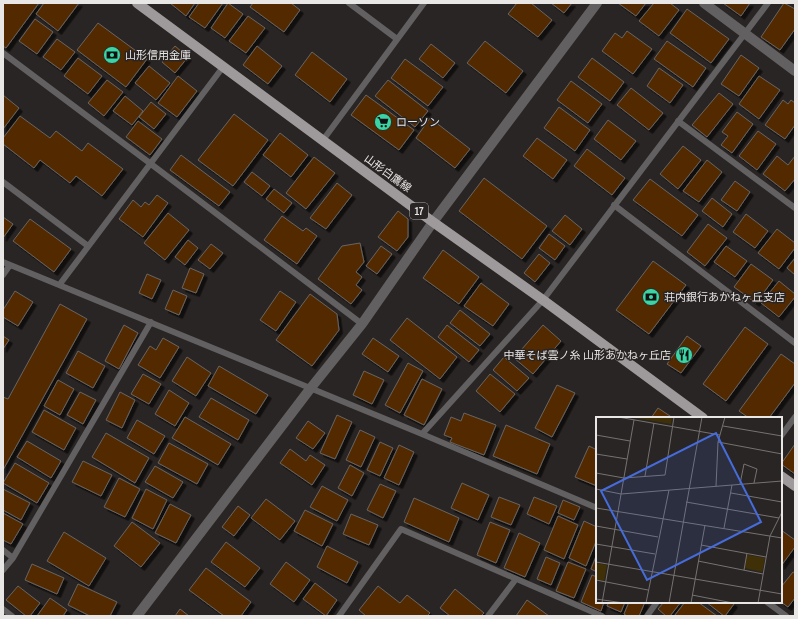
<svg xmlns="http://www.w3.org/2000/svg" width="798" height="619" viewBox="0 0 798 619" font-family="'Archivo Narrow','Noto Sans JP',sans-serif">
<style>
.building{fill:#532b02;stroke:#686462;filter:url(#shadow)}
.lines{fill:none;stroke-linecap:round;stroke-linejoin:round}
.service{stroke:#626061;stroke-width:6}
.minor{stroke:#626061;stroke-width:10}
.primary{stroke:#9e9a9b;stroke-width:10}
.labels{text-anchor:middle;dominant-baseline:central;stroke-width:3;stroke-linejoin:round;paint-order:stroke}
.shield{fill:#292524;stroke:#afacac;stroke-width:1}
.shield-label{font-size:10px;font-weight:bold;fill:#e9e6e6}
.poi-label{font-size:11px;fill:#e9e6e6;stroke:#292524;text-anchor:start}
.street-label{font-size:11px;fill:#e9e6e6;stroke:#292524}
.inset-road{fill:none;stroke:#767272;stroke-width:1}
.view{fill:#466cdb;fill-opacity:0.15;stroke:#466cdb;stroke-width:2}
.inset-edge{fill:none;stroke:#e9e6e6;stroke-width:2}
</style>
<defs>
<filter id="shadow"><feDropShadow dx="3.5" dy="3.5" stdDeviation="0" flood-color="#0009"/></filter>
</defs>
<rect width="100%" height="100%" fill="#292524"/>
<path class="building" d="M3,3h36l-33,45 -3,-2z
M44,3h35l-21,28 -22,-17z
M170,3h25l-9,13z
M199,3h24l-18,25 -16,-11z
M228,3l15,11 -18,24 -14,-10z
M253,3h38l9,7 -16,22 -34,-25z
M517,3h14l21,17 -14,17 -30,-23z
M551,3h21l-8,10z
M618,3h28l-10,13z
M654,3h16l9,7 -20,26 -20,-15z
M723,3h27l-9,13z
M784,3l11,6v20l-15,21 -19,-13z
M687,9l42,30 -18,24 -41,-30z
M248,16l17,12 -19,25 -17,-12z
M35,19l18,13 -16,22 -18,-13z
M98,23l49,36 -21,28 -49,-37z
M627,31l25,18 -19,25 -31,-23 13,-18 7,5z
M57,39l18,13 -14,18 -18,-13z
M485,41l38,30 -17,22 -39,-30z
M667,41l39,27 -13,19 -39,-28z
M431,44l24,19 -12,15 -24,-19z
M175,46l13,11 -13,16 -13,-11z
M257,46l25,20 -14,18 -25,-19z
M312,52l35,27 -17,23 -35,-27z
M741,55l18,13 -20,28 -18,-12z
M78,58l24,18 -14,18 -24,-18z
M592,58l32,24 -14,19 -32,-24z
M405,59l38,28 -15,19 -37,-28z
M149,66l21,17 -14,17 -21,-17z
M659,68l24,17 -13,18 -23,-17z
M178,76l19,15 -20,26 -19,-14z
M759,76l21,14 -21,29 -20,-15z
M107,80l16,12 -19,24 -16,-13z
M388,80l40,31 -13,16 -40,-31z
M571,81l31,23 -14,19 -31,-23z
M631,88l32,25 -14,17 -32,-25z
M719,93l14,11 -26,33 -15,-12z
M3,95l16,13 -16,21z
M366,95l48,35 -15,20 -48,-35z
M125,96l18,15 -11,14 -19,-14z
M783,100l5,4 3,-4 4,3v22l-10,14 -20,-14z
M151,102l15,12 -12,15 -15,-12z
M559,107l31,23 -15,21 -31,-23z
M737,112l16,12 -21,29 -11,-8 7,-9 -6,-4z
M234,114l34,26 -35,46 -35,-26z
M20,116l30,22 6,-7 26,20 6,-8 35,26 -21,27 -26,-20 -6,7 -30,-23 -6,8 -31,-24v-6z
M430,118l40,31 -15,19 -39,-30z
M608,120l28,21 -15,19 -27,-21z
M138,121l24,18 -12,16 -24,-18z
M758,131l18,13 -19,26 -18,-14z
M280,133l28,22 -17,22 -28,-22z
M537,138l30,22 -14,19 -30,-23z
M683,146l18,14 -23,29 -18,-15z
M587,149l38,29 -13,17 -38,-29z
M181,155l49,37 -11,14 -49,-36z
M777,156l11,9 7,-9v23l-10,12 -22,-17z
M314,157l21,16 -29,36 -20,-16z
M707,160l15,12 -23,30 -16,-11z
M252,172l18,14 -8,10 -18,-14z
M484,178l63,48 -25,33 -63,-48z
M650,179l48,36 -16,21 -49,-36z
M735,181l15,11 -13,19 -16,-11z
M337,183l15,12 -26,34 -16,-11z
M274,189l18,14 -8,10 -18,-14z
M157,195l11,8 -25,34 -24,-18 14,-19 8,7 4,-5 4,3z
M712,198l20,16 -9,13 -21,-16z
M398,211l10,8v18l-11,14 -19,-14z
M168,213l21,17 -24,30 -21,-17z
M746,214l22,17 -13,17 -22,-16z
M565,215l17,14 -12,16 -18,-14z
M282,216l21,15 3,-3 11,8 -20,28 -33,-24z
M3,217l10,7 -10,14z
M30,219l41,30 -17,23 -41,-31z
M708,224l19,14 -22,28 -18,-14z
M777,229l18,14v5l-16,21 -21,-16z
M549,234l16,12 -10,14 -16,-12z
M188,240l10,8 -13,17 -10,-8z
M360,243l4,19 -8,10 6,5 -6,8 6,5 -11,14 -33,-25 24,-33z
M211,244l12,9 -13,16 -12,-9z
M381,246l11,8 -15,20 -11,-8z
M726,246l21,15 -12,16 -21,-15z
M443,250l36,27 -20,27 -36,-26z
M539,254l11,9 -15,19 -11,-9z
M795,258v17l-8,-7z
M653,261l33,24 -37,49 -33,-24z
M751,264l22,16 -17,23 -22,-16z
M190,268l14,6 -8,19 -14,-5z
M147,274l14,6 -9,19 -13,-6z
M779,281l16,13v3l-16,20 -18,-14z
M481,283l28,21 -16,22 -29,-20z
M173,290l14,6 -8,19 -14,-6z
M15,291l18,11 -15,24 -15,-9v-7z
M280,291l16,11 -20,29 -16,-11z
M310,294l27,20 2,16 -27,36 -36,-26z
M60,304l27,15 -84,151v-73l5,2z
M460,310l30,24 -10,12 -30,-23z
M407,318l50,39 -17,22 -50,-39z
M124,325l14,8 -19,36 -14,-8z
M447,325l32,25 -10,12 -31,-25z
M543,325l18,16 -28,33 -19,-16z
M745,327l23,17 -42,57 -23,-17z
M3,336l6,4 -6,9z
M687,336l14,10 -20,27 -14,-9z
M163,338l16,9 -19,31 -22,-13 12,-19 6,4z
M373,338l26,18 -11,16 -26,-18z
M78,351l27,15 -12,22 -27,-15z
M781,354l14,10v19l-26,35h-20l-10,-7z
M187,357l24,16 -15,23 -24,-15z
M504,357l25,21 -12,13 -24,-21z
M408,363l15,8 -23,42 -15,-8z
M219,366l49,29 -12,19 -48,-28z
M364,371l20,9 -12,24 -19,-9z
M143,374l18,10 -12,20 -18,-10z
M490,374l25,20 -15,18 -24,-21z
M422,379l20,10 -18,36 -20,-10z
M58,380l16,9 -14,26 -16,-9z
M557,385l18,8 -23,44 -17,-9z
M169,390l20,13 -14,23 -20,-12z
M80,392l16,8 -13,24 -16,-9z
M120,392l15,8 -13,28 -16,-8z
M211,398l38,22 -11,20 -39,-23z
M658,408l15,10h-22z
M44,410l32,18 -12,22 -32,-18z
M464,413l32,12 -12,30 -34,-13 2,-4 -8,-3 7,-18 10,4z
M337,415l15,7 -17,37 -15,-6z
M185,417l46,27 -13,21 -46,-27z
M137,420l28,16 -11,18 -27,-16z
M308,421l17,12 -12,16 -17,-11z
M506,425l44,19 -13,30 -44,-18z
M360,430l15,7 -14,30 -15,-7z
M106,433l43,25 -14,25 -43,-26z
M27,441l34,20 -10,17 -34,-21z
M380,442l13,6 -13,28 -13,-6z
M169,443l39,21 -11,20 -39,-21z
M795,444v30l-14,-10z
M399,445l15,7 -15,33 -15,-7z
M589,446l8,4v36l-22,-9z
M290,449l16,12 4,-6 15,10 -13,20 -32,-22z
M83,461l29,14 -11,21 -29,-14z
M15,463l34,20 -12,20 -34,-20z
M350,465l14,8 -12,23 -14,-8z
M155,466l28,16 -10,16 -28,-16z
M119,478l21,11 -15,28 -21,-10z
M462,483l27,12 -11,25 -27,-12z
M380,484l16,7 -13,27 -16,-8z
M322,486l26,14 -11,21 -27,-14z
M3,489l27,14 -9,17 -18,-10z
M146,489l21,11 -14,29 -21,-11z
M499,497l21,8 -9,20 -20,-8z
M534,497l23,9 -8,18 -22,-10z
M414,498l45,20 -10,24 -45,-20z
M266,499l29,22 -15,19 -29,-22z
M563,500l17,7 -6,13 -16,-7z
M170,504l21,11 -15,28 -21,-10z
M238,506l12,9 -16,21 -12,-9z
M305,510l28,14 -11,22 -28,-15z
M3,513l20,11 -12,20 -8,-4z
M351,514l27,11 -9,20 -26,-11z
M558,516l20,9 -14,34 -20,-9z
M584,521l13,6v12l-11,27 -17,-8z
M132,522l28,21 -19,24 -27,-21z
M490,522l20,8 -14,33 -19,-8z
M781,530l14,10v7l-14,19z
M64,532l42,26 -17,28 -42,-25z
M519,533l21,10 -15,34 -21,-9z
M226,542l34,26 -15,19 -34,-25z
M327,546l31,16 -11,21 -30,-16z
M597,554v18l-6,-3z
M546,557l14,6 -9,22 -14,-6z
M286,562l24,18 -16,22 -24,-18z
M568,562l18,7 -12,29 -18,-7z
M32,564l32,14 -7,16 -32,-14z
M206,568l45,34 -10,14h-17l-35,-26z
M793,572l2,1v25l-7,9 -7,-5v-15z
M592,575l5,2v25h7l-3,9 -20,-9z
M315,583l22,17 -11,16 -23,-17z
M78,584l39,18 -7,14h-20l-22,-11z
M18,586l22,17 -10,13h-4l-20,-16z
M378,586l22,17 7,-8 23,18 -3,3h-61l-7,-6z
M455,589l29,24 -3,3h-31l-10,-8z
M50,598l17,12 -4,6h-26z
M527,600l22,16h-33z
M609,602h16l-4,10 -14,-6z
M629,602h16l-6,14h-12l-3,-2z
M664,602h17l-11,14h-4l-8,-7z
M685,602h13l19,14h-41l-1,-1z
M706,602h26l2,2 -9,12h-1z
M180,609l9,7h-14z"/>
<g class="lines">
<path class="service" d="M349,3l48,36
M3,53l148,111 211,160
M678,121l117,87
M323,140l101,-137
M3,182l85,64
M614,205l181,138
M3,262l419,172 175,74
M3,275l7,-10
M60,284l163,-217
M422,434l121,-134 225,-297
M781,436l14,-19
M3,550l10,8
M3,570l10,-12 138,-236
M767,602l19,14
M3,609l9,7
M339,616l62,-87 201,87
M488,616l28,-37
M647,616l10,-14"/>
<path class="minor" d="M704,3l91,68
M137,616l173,-227 52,-65 71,-102 164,-219"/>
<path class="primary" d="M137,3l296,219 110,78 160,118
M781,476l14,10"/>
</g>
<defs>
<g id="bank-disc" transform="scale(0.9)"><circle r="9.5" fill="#3bd4a4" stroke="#292524"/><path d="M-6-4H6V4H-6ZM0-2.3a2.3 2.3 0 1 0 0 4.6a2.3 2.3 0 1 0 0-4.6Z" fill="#111"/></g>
<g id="supermarket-disc" transform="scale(0.9)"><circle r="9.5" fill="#3bd4a4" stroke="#292524"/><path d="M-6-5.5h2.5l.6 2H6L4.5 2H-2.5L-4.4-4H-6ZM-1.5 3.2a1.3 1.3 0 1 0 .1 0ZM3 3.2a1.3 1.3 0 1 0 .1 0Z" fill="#111"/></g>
<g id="restaurant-disc" transform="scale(0.9)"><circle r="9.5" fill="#3bd4a4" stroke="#292524"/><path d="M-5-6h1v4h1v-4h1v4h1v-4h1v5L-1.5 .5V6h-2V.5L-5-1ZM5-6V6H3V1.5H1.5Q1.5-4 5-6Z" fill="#111"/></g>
</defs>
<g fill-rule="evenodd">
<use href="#bank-disc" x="112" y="55"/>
<use href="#supermarket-disc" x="383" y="122"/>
<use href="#bank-disc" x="651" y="297"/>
<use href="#restaurant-disc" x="684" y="355"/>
</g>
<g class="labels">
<rect class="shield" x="410" y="203" width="18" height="16" rx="3"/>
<g class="shield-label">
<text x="419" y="211">17</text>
</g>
<g class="poi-label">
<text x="125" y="55">山形信用金庫</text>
<text x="396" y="122">ローソン</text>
<text x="664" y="297">荘内銀行あかねヶ丘支店</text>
<text x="671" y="355" text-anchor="end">中華そば雲ノ糸 山形あかねヶ丘店</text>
</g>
<g class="street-label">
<text transform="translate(388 173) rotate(36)">山形白鷹線</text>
</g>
</g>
<g transform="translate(596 417)">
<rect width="186" height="186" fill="#292524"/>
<path d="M33,0h43l-1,7zM151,138l18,3 -3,14 -17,-4zM0,146l11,2 -3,16 -8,-2z" fill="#3f3008"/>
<path class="inset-road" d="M22,0l102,18M127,9l59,10M0,18l34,6M122,25l64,12M0,37l31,5M0,56l28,5 41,-3 9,-58M49,59l9,-53M144,67l4,-20 13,5 -3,14M120,69l2,-44 7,-25M0,72l25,5 161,-13M135,76l51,9M90,85l93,16M0,91l186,30M0,109l62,11M128,111l8,-43M0,127l59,10M105,128l65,12M102,144l65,13M0,145l186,32M148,153l3,-17M0,163l52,10M96,178l41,8M0,182l28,4M6,186l32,-183M50,186l23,-113M73,186l33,-186M95,186l14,-78M162,186l12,-67 12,-24"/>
<path class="view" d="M120,16l45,89 -114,58 -46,-89z"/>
<rect width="186" height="186" class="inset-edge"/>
</g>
<rect width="798" height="619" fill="none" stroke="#e9e6e6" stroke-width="8"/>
</svg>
